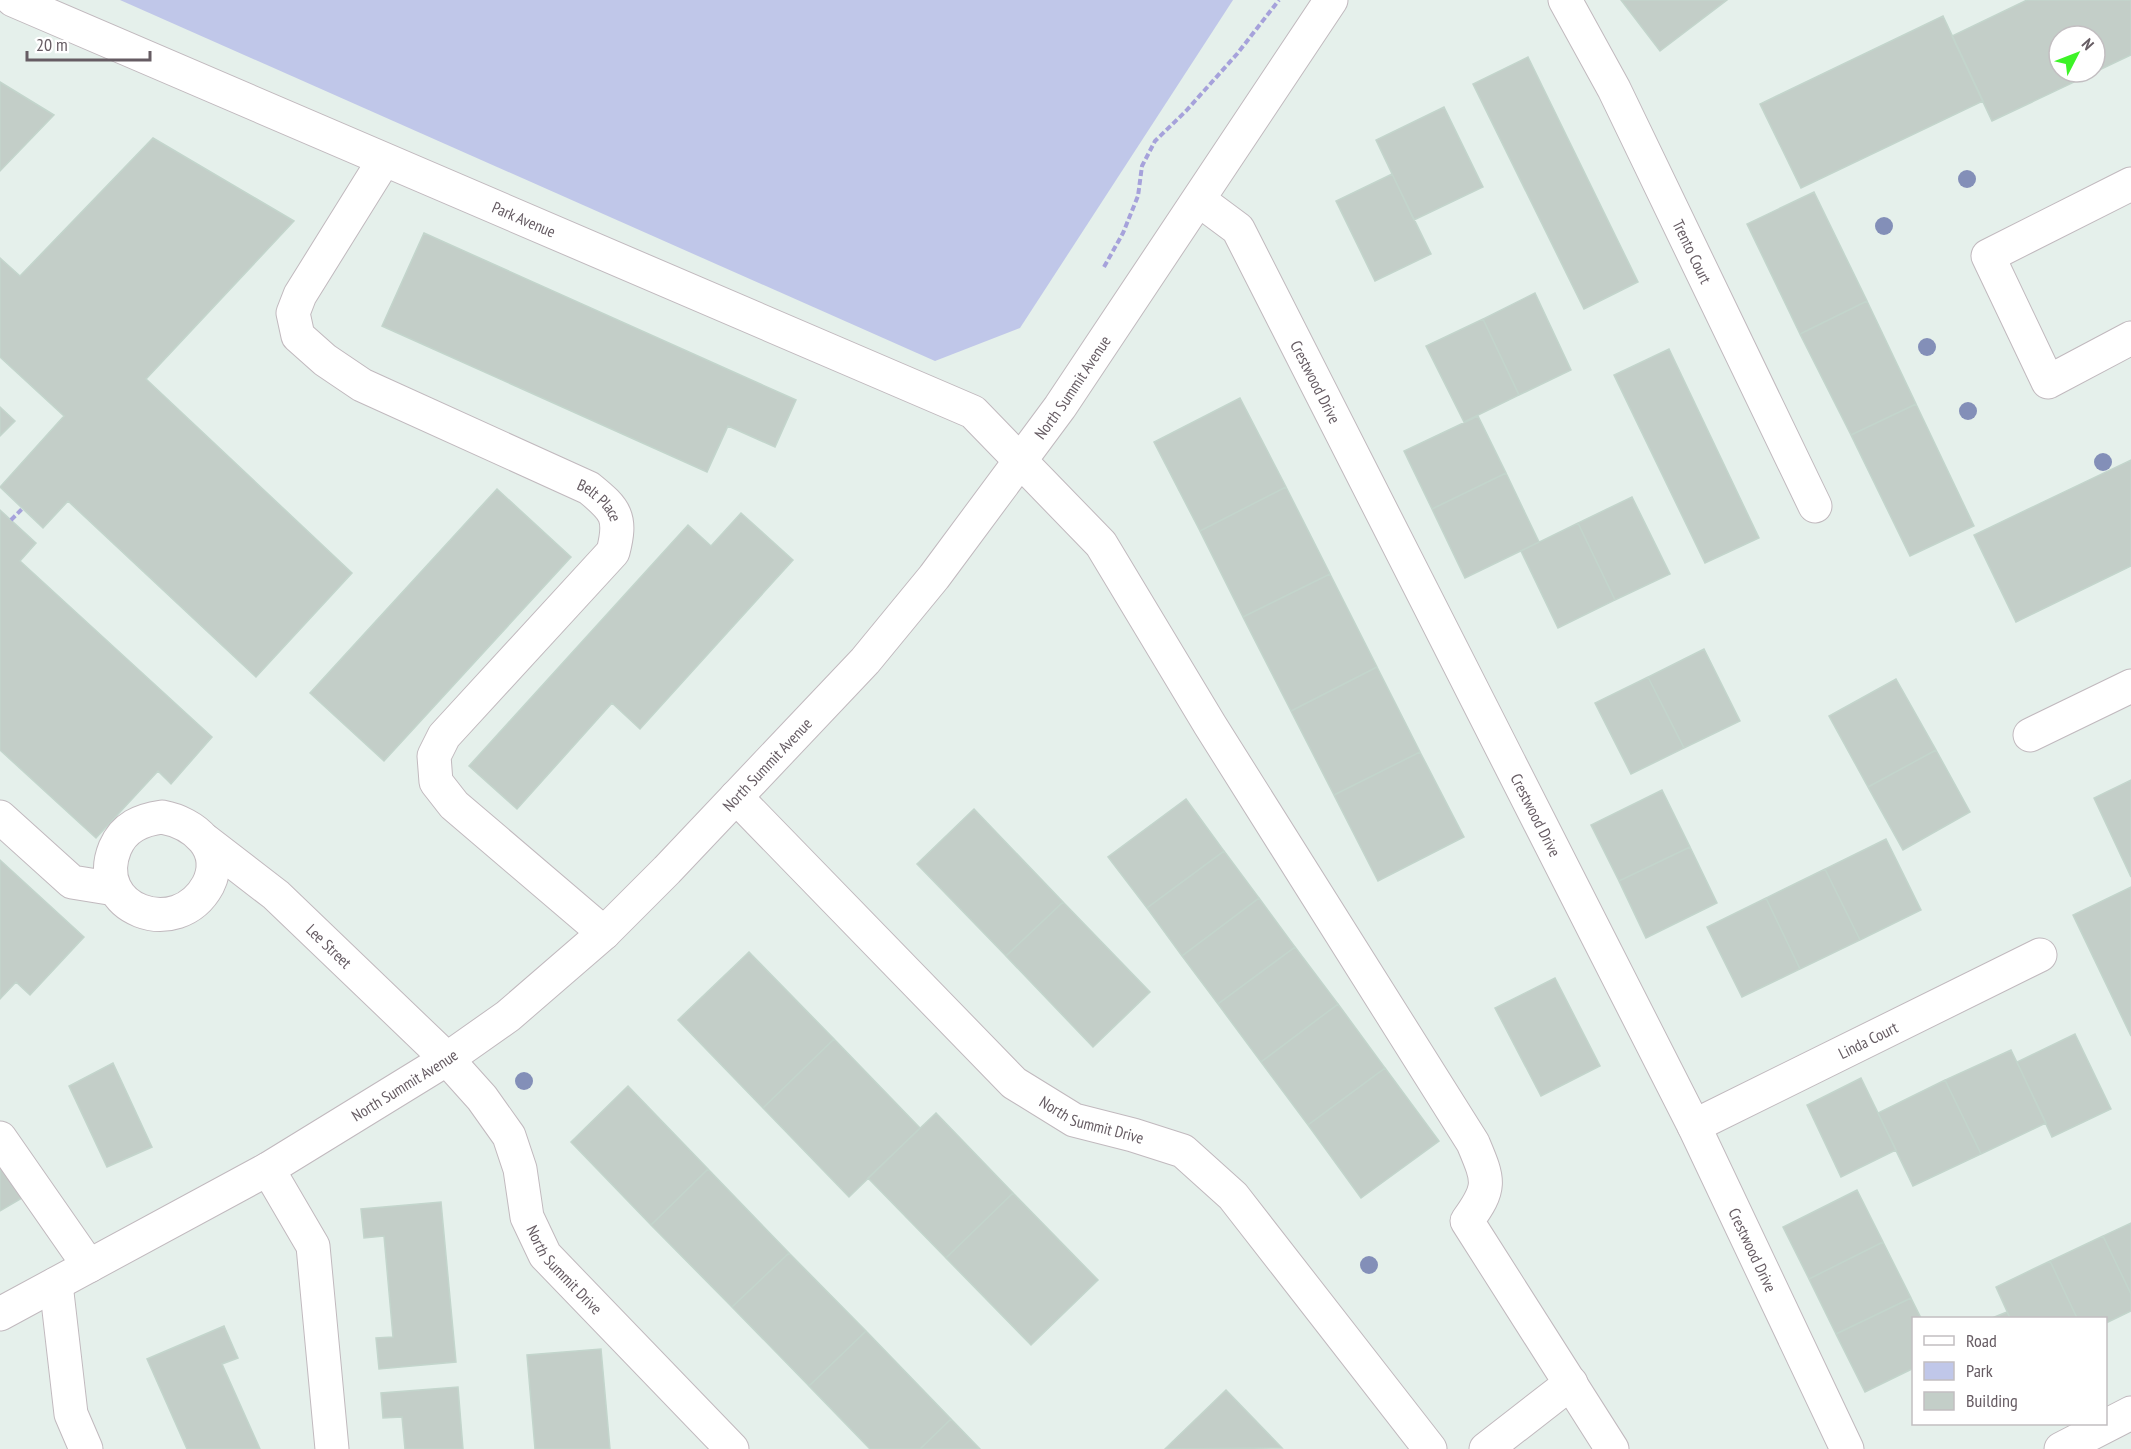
<svg xmlns="http://www.w3.org/2000/svg" width="2131" height="1449" viewBox="0 0 2131 1449" font-family="'PT Sans Narrow',sans-serif">
<style>
.green{fill:#c0c7e9}
.building{fill:#c3cec8;stroke:#c3d5cc;stroke-width:1.5;fill-rule:evenodd}
.lines{fill:none;stroke-linecap:round;stroke-linejoin:round}
.minor-casing{stroke:#c1b9be;stroke-width:35}
.path{stroke:#a6a2db;stroke-width:4;stroke-dasharray:6 3;stroke-linecap:butt}
.minor{stroke:#fff;stroke-width:33}
.tree{fill:#838fb8}
.labels{text-anchor:middle;dominant-baseline:central;stroke-width:6;stroke-linejoin:round;paint-order:stroke}
.street-label{font-size:16px;fill:#665c63;stroke:#fff}
</style>
<rect width="100%" height="100%" fill="#e5f0eb"/>
<path class="green" d="M120,0h1113l-213,328 -85,33z"/>
<path class="building" d="M1621,0h106l-67,51z
M2027,0h104v55l-139,66 -40,-85zM2059,36h36v36h-36z
M1943,16l40,85 -182,87 -41,-84z
M1528,57l110,225 -54,27 -111,-225z
M0,82l54,33 -54,56z
M1444,107l39,80 -69,33 -38,-80z
M153,138l141,83 -148,158 206,194 -96,104 -188,-176 -25,27 -43,-41 64,-71 -64,-59v-99l20,18z
M1392,174l39,80 -56,27 -39,-80z
M1814,192l53,109 -67,33 -53,-110z
M424,233l372,167 -21,47 -47,-21 -21,46 -325,-146z
M1535,293l36,77 -52,25 -36,-76z
M1867,301l49,103 -65,31 -51,-101z
M1483,319l36,76 -55,27 -38,-76z
M1669,349l90,189 -54,25 -91,-188z
M1240,398l46,89 -86,44 -46,-89z
M1916,404l58,122 -64,30 -59,-121z
M0,407l15,14 -15,15z
M1478,416l28,57 -74,36 -28,-58z
M2131,460v106l-115,56 -42,-87z
M1506,473l33,69 -74,36 -33,-69z
M1286,487l44,87 -87,43 -43,-86z
M497,489l74,68 -187,204 -74,-68z
M1632,497l38,77 -55,26 -37,-77z
M0,510l36,33 -16,18 192,176 -41,47 -13,-13 -62,67 -96,-88z
M741,513l52,47 -153,169 -28,-26 -95,106 -48,-43 219,-241 23,21z
M1578,523l37,77 -57,28 -37,-77z
M1330,574l47,93 -86,44 -48,-94z
M1704,649l36,72 -56,27 -36,-71z
M1377,667l43,85 -86,43 -43,-84z
M1648,677l36,71 -53,26 -36,-71z
M1896,679l40,71 -68,37 -39,-71z
M1936,750l34,62 -67,38 -35,-63z
M1420,752l44,85 -86,44 -44,-86z
M2131,780v97l-37,-79z
M1662,790l28,57 -71,34 -28,-56z
M1186,799l38,52 -77,57 -39,-51z
M974,809l89,93 -57,54 -89,-92z
M1886,839l35,71 -61,30 -35,-71z
M1690,847l27,56 -71,35 -27,-57z
M1224,851l35,47 -77,58 -35,-48z
M0,860l84,77 -54,58 -14,-13 -16,17z
M1825,869l35,71 -60,29 -34,-71z
M2131,887v149l-58,-121z
M1259,898l36,49 -77,57 -36,-48z
M1766,898l34,71 -58,28 -35,-70z
M1063,902l87,90 -57,55 -87,-91z
M1295,947l43,57 -77,58 -43,-58z
M749,952l85,87 -71,69 -85,-88z
M1555,978l45,88 -59,30 -46,-88z
M1338,1004l47,64 -77,57 -47,-63z
M2075,1034l36,75 -59,28 -35,-75z
M834,1039l86,89 -71,69 -86,-89z
M2011,1050l35,73 -65,31 -36,-74z
M113,1063l39,84 -45,20 -38,-81z
M1385,1068l54,73 -78,57 -53,-73z
M1861,1078l35,72 -55,27 -34,-72z
M1945,1080l36,74 -68,32 -35,-73z
M628,1086l80,83 -57,56 -80,-83z
M936,1113l77,80 -67,65 -78,-80z
M0,1161l22,37 -22,13z
M708,1169l81,84 -57,54 -81,-82z
M1857,1190l26,52 -74,37 -26,-52z
M1013,1193l85,87 -67,65 -85,-87z
M441,1202l15,160 -77,7 -3,-31 17,-1 -9,-101 -20,2 -3,-29z
M2131,1223v71l-28,-58z
M2103,1236l28,58v17l-25,12v-5h-29l-27,-57z
M1883,1242l28,56 -75,36 -27,-55z
M789,1253l77,78 -57,55 -77,-79z
M2050,1261l27,57h-67l-14,-31z
M1911,1298l10,20h-7v50l-49,24 -29,-58z
M2007,1312l3,6h-18z
M224,1326l14,32 -16,6 38,85h-73l-40,-90z
M866,1331l85,88 -31,30h-50l-61,-63z
M601,1349l9,100h-75l-8,-94z
M458,1387l5,62h-58l-3,-32 -19,1 -2,-25z
M1226,1390l56,58 -117,1z
M951,1419l29,30h-60z"/>
<g class="lines">
<g class="minor-casing">
<g id="minor">
<path id="s1" d="M13,0l960,412 128,132 109,181 263,418c16,38 19,44 -6,78l145,228"/>
<path id="s2" d="M1565,0l49,89 201,417"/>
<path id="s3" d="M384,160l-84,135 -7,18 5,23 27,24 37,25 227,103c27,22 33,29 24,64l-169,184 -10,20 2,26 18,23 150,128"/>
<path d="M2131,184l-143,72 60,126 83,-44"/>
<path id="s4" d="M1199,200l39,29 456,897 153,323"/>
<path d="M2030,735l101,-49"/>
<path id="s5" d="M736,797l278,286 60,37 59,15 50,16 50,45 197,253"/>
<path d="M0,817l72,65 43,7"/>
<path d="M162,817c32,6 64,32 46,68 -31,57 -118,24 -93,-37 9,-21 26,-28 47,-31z"/>
<path id="s6" d="M206,841l70,54 171,164 35,39 27,38 11,33 7,48 18,38 187,194"/>
<path id="s7" d="M1694,1126l346,-171"/>
<path d="M0,1138l89,128"/>
<path d="M268,1169l45,77 19,203"/>
<path d="M56,1284l15,130 15,35"/>
<path id="s8" d="M0,1314l268,-145 179,-110 61,-43 96,-83 63,-63 198,-209 69,-84 126,-170 271,-407"/>
<path d="M1486,1449l85,-66"/>
<path d="M2061,1449l70,-36"/>
</g>
</g>
<path class="path" d="M1104,267l19,-34 15,-37 4,-30 13,-25 31,-30 51,-57 42,-54
M11,520l12,-12"/>
<use href="#minor" class="minor"/>
</g>
<g class="tree">
<circle cx="1967" cy="179" r="9"/>
<circle cx="1884" cy="226" r="9"/>
<circle cx="1927" cy="347" r="9"/>
<circle cx="1968" cy="411" r="9"/>
<circle cx="2103" cy="462" r="9"/>
<circle cx="524" cy="1081" r="9"/>
<circle cx="1369" cy="1265" r="9"/>
</g>
<g class="labels">
<g class="street-label">
<text stroke="none"><textPath href="#s1" startOffset="556">Park Avenue</textPath></text>
<text stroke="none"><textPath href="#s2" startOffset="282">Trento Court</textPath></text>
<text stroke="none"><textPath href="#s4" startOffset="220">Crestwood Drive</textPath></text>
<text stroke="none"><textPath href="#s8" startOffset="1437">North Summit Avenue</textPath></text>
<text stroke="none"><textPath href="#s3" startOffset="548">Belt Place</textPath></text>
<text stroke="none"><textPath href="#s8" startOffset="951">North Summit Avenue</textPath></text>
<text stroke="none"><textPath href="#s4" startOffset="706">Crestwood Drive</textPath></text>
<text stroke="none"><textPath href="#s6" startOffset="162">Lee Street</textPath></text>
<text stroke="none"><textPath href="#s7" startOffset="194">Linda Court</textPath></text>
<text stroke="none"><textPath href="#s8" startOffset="465">North Summit Avenue</textPath></text>
<text stroke="none"><textPath href="#s5" startOffset="486">North Summit Drive</textPath></text>
<text stroke="none"><textPath href="#s4" startOffset="1192">Crestwood Drive</textPath></text>
<text stroke="none"><textPath href="#s6" startOffset="573">North Summit Drive</textPath></text>
</g>
</g>
<rect x="1912" y="1317" width="195" height="108" fill="#ffffff" stroke="#c2bec1" stroke-width="1.5"/>
<rect x="1924" y="1336" width="30" height="9" fill="#ffffff" stroke="#c2bec1" stroke-width="1.5"/>
<text x="1966" y="1347" font-size="18" fill="#665c63">Road</text>
<rect x="1924" y="1362" width="30" height="18" fill="#c0c7e9" stroke="#c2bec1" stroke-width="1.5"/>
<text x="1966" y="1377" font-size="18" fill="#665c63">Park</text>
<rect x="1924" y="1392" width="30" height="18" fill="#c3cec8" stroke="#c2bec1" stroke-width="1.5"/>
<text x="1966" y="1407" font-size="18" fill="#665c63">Building</text>
<g transform="translate(2077 54) rotate(48)"><circle r="28" fill="#ffffff" stroke="#c2bec1" stroke-width="1.5"/>
<path d="M0-4.5L10 22L0 15L-10 22Z" fill="#3df327"/>
<text y="-9" font-size="16" font-weight="bold" text-anchor="middle" fill="#665c63">N</text>
</g>
<path d="M27 51v9h123v-9" fill="none" stroke="#665c63" stroke-width="3"/>
<text x="36" y="51" font-size="18" fill="#665c63" stroke="#ffffff" stroke-width="4.5" paint-order="stroke">20 m</text>
</svg>
